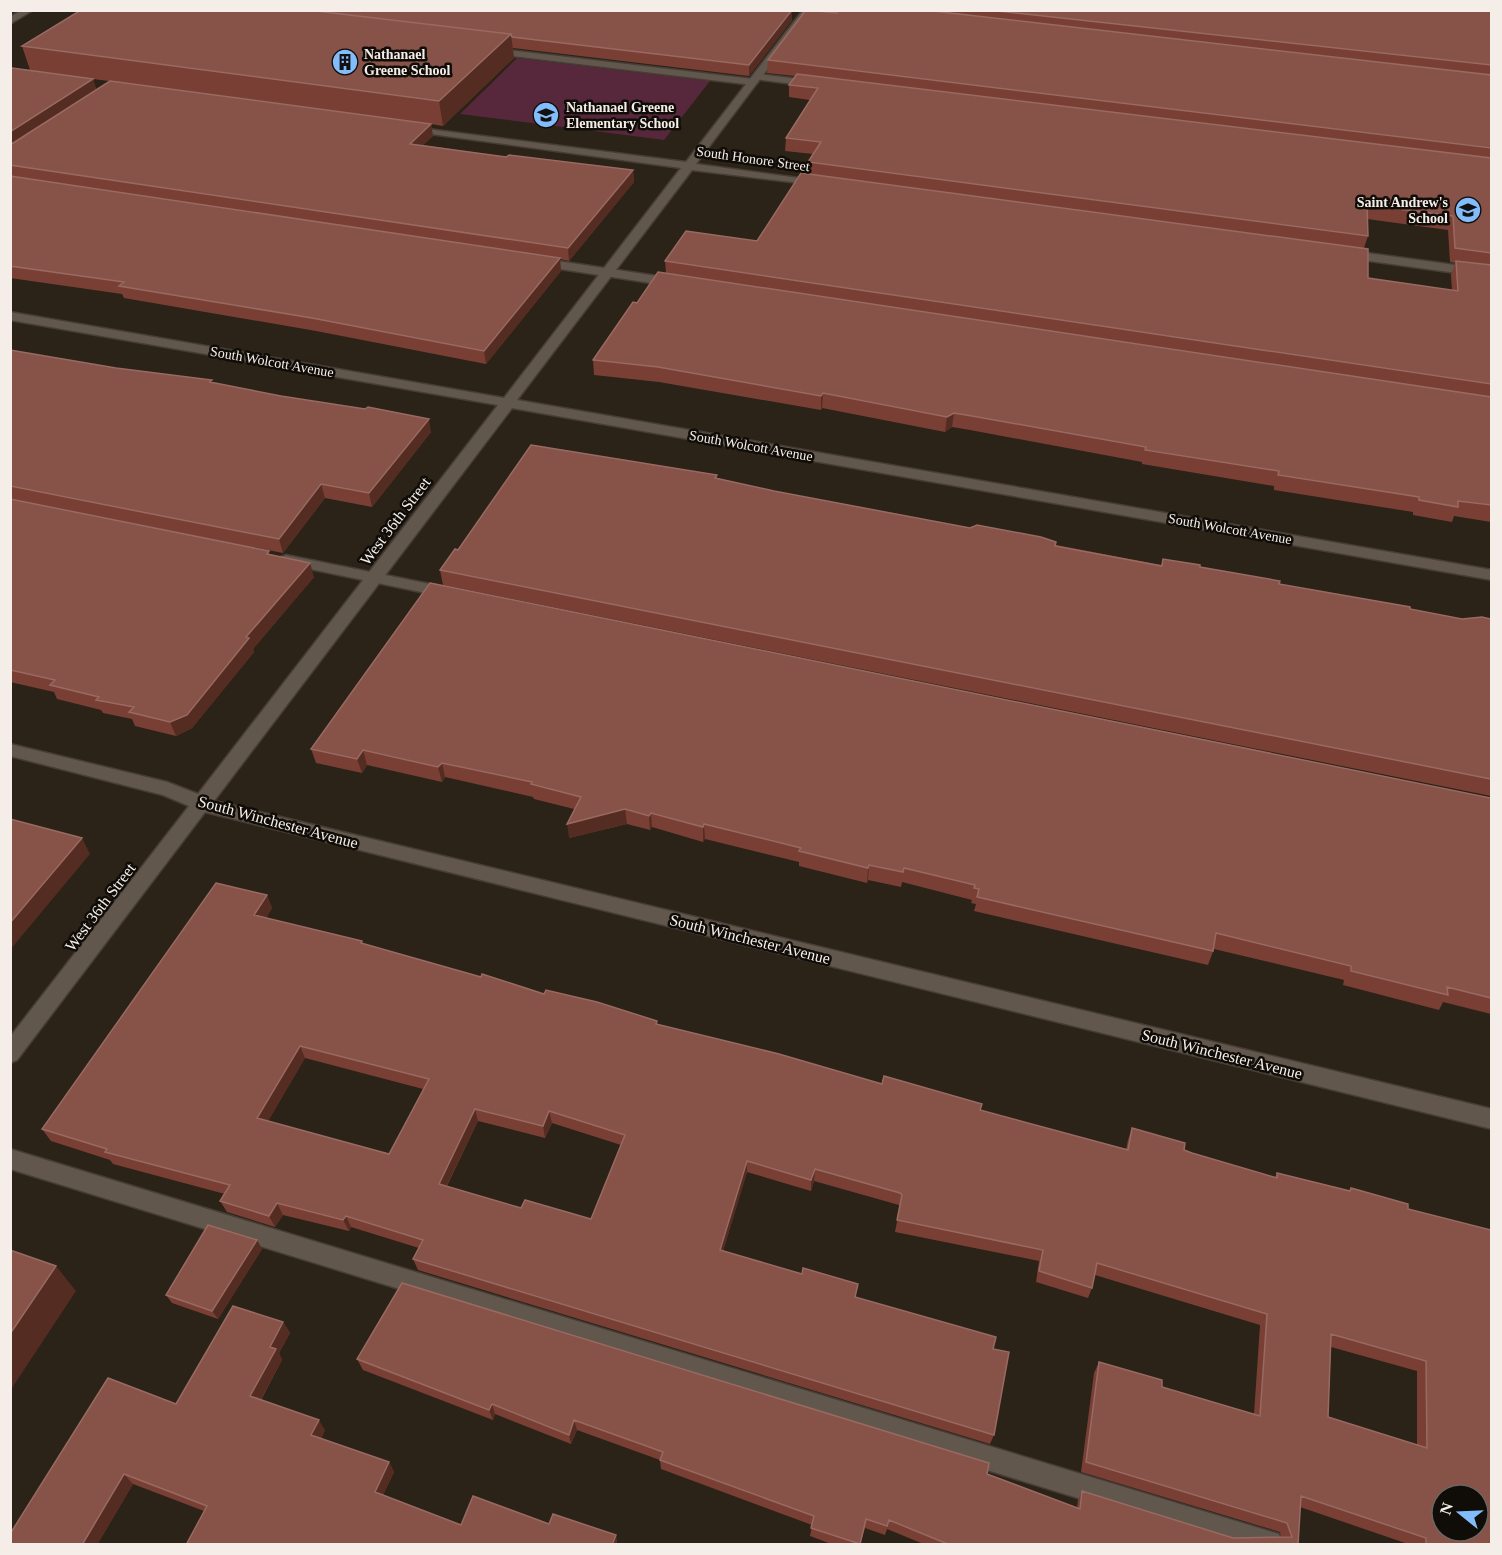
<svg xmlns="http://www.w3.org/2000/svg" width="1502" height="1555" viewBox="0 0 1502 1555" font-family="Georgia,serif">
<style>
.green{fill:#57283b}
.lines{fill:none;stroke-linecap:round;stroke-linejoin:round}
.service-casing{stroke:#463d36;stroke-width:3}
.minor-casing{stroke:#463d36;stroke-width:3}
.secondary-casing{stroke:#463d36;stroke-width:3}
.service{fill:#62574c;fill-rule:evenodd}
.minor{fill:#62574c;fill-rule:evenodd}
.secondary{fill:#62574c;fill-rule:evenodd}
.wall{fill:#793f35;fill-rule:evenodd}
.shaded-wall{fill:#542c21}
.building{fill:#875248;stroke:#986a61;stroke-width:1.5;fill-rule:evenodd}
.labels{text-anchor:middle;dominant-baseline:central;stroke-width:5;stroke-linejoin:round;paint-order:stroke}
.far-poi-label{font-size:14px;font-weight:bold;fill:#f5eee8;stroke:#100c08;text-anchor:start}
.far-street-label{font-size:14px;fill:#f5eee8;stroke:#100c08}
.street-label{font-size:16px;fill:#f5eee8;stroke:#100c08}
</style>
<rect width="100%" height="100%" fill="#2b2218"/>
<path class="green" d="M517,58l193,23 -46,59 -204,-26z"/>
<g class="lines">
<g class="service-casing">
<path id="service" d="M491,48l262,31 5,3 -5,3 -265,-32v-4z
M757,74l60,7 5,3 -5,3 -63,-8v-4z
M538,258l139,21 6,4 -6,4 -143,-22 -2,-3z
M286,555l164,33 8,5 -8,5 -169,-35 -3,-3 3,-3z
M10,1149l1259,382 10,3 3,10h-55l-1217,-375z"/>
</g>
<g class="minor-casing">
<path id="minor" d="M803,10h9l-116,154 125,17 4,1v4l-133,-16 -175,230 975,170v10l-980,-172 -298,393 1278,308v20l-1287,-317 -188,248 -7,3v-26l179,-231 -26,-11 -153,-39v-12l157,38 31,12 300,-389 -488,-85v-8l494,86 177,-230 -273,-37 -4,-1v-4l282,36z
M1345,250l147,20v8l-151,-21 -2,-3z"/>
</g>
<g class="secondary-casing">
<path id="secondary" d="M22,10h11l-23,14v-7z"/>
</g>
<use href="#service" class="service"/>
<use href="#minor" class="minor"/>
<use href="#secondary" class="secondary"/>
</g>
<path class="wall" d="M839,10h652v512l-37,-6 -2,6 -39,-7v-3l-139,-22v-4l-132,-22v-2l-172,-32 -18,-3 -7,5 -123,-24 -1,2 -162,-28 -65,-7 -1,-15 44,-57 29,-30 -1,-12 92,-20 51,-67v-12l5,-8 -28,-3 1,-13 24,-38 -21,-3v-12l6,-9 -28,-3 1,-13 69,-47zM1367,219l81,11 2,32 5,1 -4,12 1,15 -84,-12 -4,-30 4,-12z
M792,20l-43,56 -236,-28 1,10 -71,68 -12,-2 2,12 -10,9 83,12 127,13 1,12 -65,79 -9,-2 1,12 -75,93 -170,-33 -192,-33 -2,-4 -112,-16v-209l20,1 -8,-24zM93,79l16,2 -13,8z
M10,350l106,18 96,15 219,49 -59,75 -47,-9 -42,55 -273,-54z
M717,479l57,12 387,74 2,-6 116,25 183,35h29v177l-1048,-211 -3,-15 18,-20z
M10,499l260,55 44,23 -61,72 1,3 -62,76 -16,8 -41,-10 -3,-7 -29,-6 -2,-3 -44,-11 -3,-7 -44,-10z
M430,583l1061,215v216l-48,-12 -4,8 -96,-25 1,-5 -130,-31 -6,16 -234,-54 2,-7 -5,-1 1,-3 -70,-18 -1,5 -33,-7 -1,3 -68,-17v-4l-94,-23 -2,3 -51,-15 -2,3 -23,-6 -58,14 5,-29 -40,-10 -1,-2 -88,-20 -3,5 -75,-17 -5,8 -46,-10 -5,-14z
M267,895l5,13 -6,10 96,23 1,3 118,33 63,17 113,27v3l469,125 2,-9 4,-12 60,25 83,24 2,-4 72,18 2,-3 57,21 83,336h-80l-111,-38 -2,38h-372l-39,-16 -2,6 -20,-7 -5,17h-26l-24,-9 2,-11 -151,-56 -1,-9 -83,-30 -6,14 -76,-30 -2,6 -130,-50 -6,-11 630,115 90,34 1,-8 4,-9 151,47 48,-1 -1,-5 -199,-60 13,-99 5,-11 63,25 92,27 6,-89 -165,-50 -3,13 -4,10 -52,-16 3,-21 -144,-29 5,-26 -1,-1 -85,-24 -3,10 -64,-19 -24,79 133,46 137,52 1,86 -4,9 -572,-174 -5,-11 6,-11 -68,-21 -2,4 -66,-16 -8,12 -48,-15 -7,-11 5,-7 -112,-30 -3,-4 -59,-19 -9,-12zM305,1058l118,31 -34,65 -121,-33zM478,1121l67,17 7,-15 69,22 -30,74 -70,-11 -74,-22zM1331,1347l86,24v74l-89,-28z
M257,1240l5,9 -44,70 -46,-16 -6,-8z
M283,1322l7,11 -11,20 3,7 -21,40 64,30 -4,9 68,23 5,10 -11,23 78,30 88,-1 67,11 1,10h-431l18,-34 -71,-27 -36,61h-87l166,-141z"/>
<path class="shaded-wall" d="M792,10v10l-43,56v-11z
M511,34l3,24 -71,68 -4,-25z
M93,79l3,11 -86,57v-15z
M431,124l2,12 -21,19 -2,-11z
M633,170l1,12 -65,79 -1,-13z
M560,258l1,13 -75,93 -2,-13z
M823,393l-1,15 -1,2v-14z
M954,413l-2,14 -7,5 2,-15z
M429,419l2,13 -59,75 -3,-14z
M321,484l4,14 -42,55 -4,-14z
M310,563l4,14 -61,72 1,3 -62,76 -16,8 -6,-14 76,-85z
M363,750l4,15 -5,8 -5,-14z
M442,763l3,14 -3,5 -4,-15z
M625,809l2,15 -58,14 -2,-14z
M651,813l1,14 -2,3 -1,-14z
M704,824l1,15 -2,3v-15z
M82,838l8,16 -80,96v-27z
M869,865l-1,15 -1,3 1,-15z
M267,895l5,13 -13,20 -5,-13z
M300,1046l5,12 -42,72 -6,-12z
M475,1109l3,12 -36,74 -3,-11z
M549,1111l3,12 -7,15 -2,-12z
M747,1161v11l-27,89v-11z
M815,1169l-1,12 -3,10v-11z
M277,1203l6,12 -8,12 -6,-11z
M346,1216l5,11 -2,4 -6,-11z
M257,1240l5,9 -44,70 -6,-8z
M56,1266l20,25 -66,100v-57z
M283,1322l7,11 -11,20 3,7 -25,46 -7,-10 20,-49z
M492,1404l3,10 -2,6 -4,-10z
M319,1420l6,10 -7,15 -7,-10z
M574,1420l3,10 -6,14 -2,-9z
M389,1462l5,10 -14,29 -5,-9z
M124,1474l9,10 -36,61h-15z
M616,1535l1,10h-5z"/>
<path class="building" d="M81,10h226l204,24 -72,67 -417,-55z
M307,10h485l-43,55 -237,-28 -1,-3z
M806,10l31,3 2,-3h85l567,65v73l-723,-88z
M988,10h503v55z
M12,68l81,11 -83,53v-63z
M797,74l694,84v95l-36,-5 -2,-32 -86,-11 1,31 -560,-74 13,-20 -35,-4 32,-50 -29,-3z
M110,81l321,43 -21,20 96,13 3,-2 124,15 -65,78 -558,-83v-20z
M801,173l567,76v29l90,13 -2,-30 35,4v119l-826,-123 21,-30 71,10z
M10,176l550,82 -76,93 -172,-33 -193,-32 5,-4 -114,-16z
M658,272l833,125v108l-33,-4v6l-39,-7v-3l-141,-22 1,-4 -134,-21 1,-3 -174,-31 -18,-3 -7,4 -124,-24 -2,3 -163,-29 -65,-7 40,-58 4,1z
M10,350l106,18 96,12 -2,2 71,14 84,13 3,-2 61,12 -60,74 -48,-9 -42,55 -269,-53z
M531,445l186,30 -2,3 59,13 196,37 7,-3 64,12 15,5 -1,4 107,20 1,-7 37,6v2l80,14 -1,3 131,23v2l52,10 20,-2 9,2v160l-1051,-209 15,-21 3,1z
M10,499l259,52 -2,3 43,9 -64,74 3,1 -62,77 -17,7 -41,-10 5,-5 -38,-7 3,-3 -49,-12 5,-5 -45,-10z
M430,583l1061,215v200l-44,-11 1,8 -97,-24v-5l-135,-33 -3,18 -236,-54 2,-8 -5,-1 1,-3 -71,-17 -1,4 -34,-7 -1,3 -69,-17 2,-3 -97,-24 -1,3 -52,-14 -2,3 -24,-7 -58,15 14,-27 -50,-13 1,-2 -90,-19 -4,4 -75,-17 -6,9 -46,-10z
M10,819l72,19 -72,85z
M216,883l51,12 -13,20 108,26 -1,2 120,34 1,-3 62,20 2,-4 51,12 60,19 -1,3 123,30 103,30 2,-8 98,28 -2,6 148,40 4,-22 53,15 -1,7 8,3 85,25v-5l73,18 1,-3 57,16v5l83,21v315h-65v-7l-125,-42 -3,49h-348l-61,-25 -2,6 -21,-7 -6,25 -49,-16 3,-12 -154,-56 3,-8 -89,-32 -5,15 -77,-31 -3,6 -132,-51 45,-76 587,180 -2,11 93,35 2,-18 151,47 59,-1 -5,-14 -201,-61 13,-100 63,18v7l98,29 7,-102 -170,-51 -5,25 -53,-17 4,-21 -146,-30 5,-25 -2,-2 -85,-24 -4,11 -64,-19 -27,89 82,24 1,-6 55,16 -3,13 141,40 -3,12 16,3 -15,83 -581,-176 10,-19 -77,-24 -3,4 -66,-17 -8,13 -49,-15 10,-16 -125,-33 2,-3 -65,-20zM300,1046l129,33 -40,75 -132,-36zM475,1109l68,17 6,-15 76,24 -34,84 -66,-19 -4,8 -82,-24zM1331,1334l95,27 1,87 -99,-31zM1442,1495h36v36h-36z
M208,1225l49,15 -45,71 -46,-16z
M10,1250l46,16 -46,68z
M233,1306l50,16 -13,25 6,2 -26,47 69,24 -8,15 78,27 -14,30 86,33 12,-29 76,28 4,-10 63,21 -4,10h-426l21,-39 -83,-32 -42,71h-72v-11l98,-156 68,26z"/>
<defs>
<g id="building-disc" transform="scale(1.35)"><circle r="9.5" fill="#83bcfb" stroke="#100c08"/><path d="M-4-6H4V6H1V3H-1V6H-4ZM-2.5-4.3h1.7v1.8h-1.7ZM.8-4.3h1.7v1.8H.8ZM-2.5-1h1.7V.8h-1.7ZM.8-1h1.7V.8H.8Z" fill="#111"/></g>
<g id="school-disc" transform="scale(1.35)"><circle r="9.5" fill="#83bcfb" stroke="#100c08"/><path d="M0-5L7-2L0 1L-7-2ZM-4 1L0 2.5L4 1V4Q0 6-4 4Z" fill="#111"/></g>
</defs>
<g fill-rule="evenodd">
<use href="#building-disc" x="345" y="62"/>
<use href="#school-disc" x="546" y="115"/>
<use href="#school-disc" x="1468" y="210"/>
</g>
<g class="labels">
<g class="far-poi-label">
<text x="364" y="54">Nathanael<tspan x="364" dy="16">Greene School</tspan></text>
<text x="566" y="107">Nathanael Greene<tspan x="566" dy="16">Elementary School</tspan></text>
<text x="1448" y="202" text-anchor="end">Saint Andrew's<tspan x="1448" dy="16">School</tspan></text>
</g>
<g class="far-street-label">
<text transform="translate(753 159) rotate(8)">South Honore Street</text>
<text transform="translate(272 362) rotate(10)">South Wolcott Avenue</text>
<text transform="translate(751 446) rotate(10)">South Wolcott Avenue</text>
<text transform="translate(1230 529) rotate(10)">South Wolcott Avenue</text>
</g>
<g class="street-label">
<text transform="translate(395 521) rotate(-53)">West 36th Street</text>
<text transform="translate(278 822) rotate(15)">South Winchester Avenue</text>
<text transform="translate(100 907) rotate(-53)">West 36th Street</text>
<text transform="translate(750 939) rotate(14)">South Winchester Avenue</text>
<text transform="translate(1222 1054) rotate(14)">South Winchester Avenue</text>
</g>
</g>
<rect width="1502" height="1555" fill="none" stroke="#f5eee8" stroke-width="24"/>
<g transform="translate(1460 1513) rotate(288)"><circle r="28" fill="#100c08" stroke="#6c6662" stroke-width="1.5"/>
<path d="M0-4.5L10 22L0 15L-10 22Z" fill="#83bcfb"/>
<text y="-9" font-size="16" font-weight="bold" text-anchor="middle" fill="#f5eee8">N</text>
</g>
</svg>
